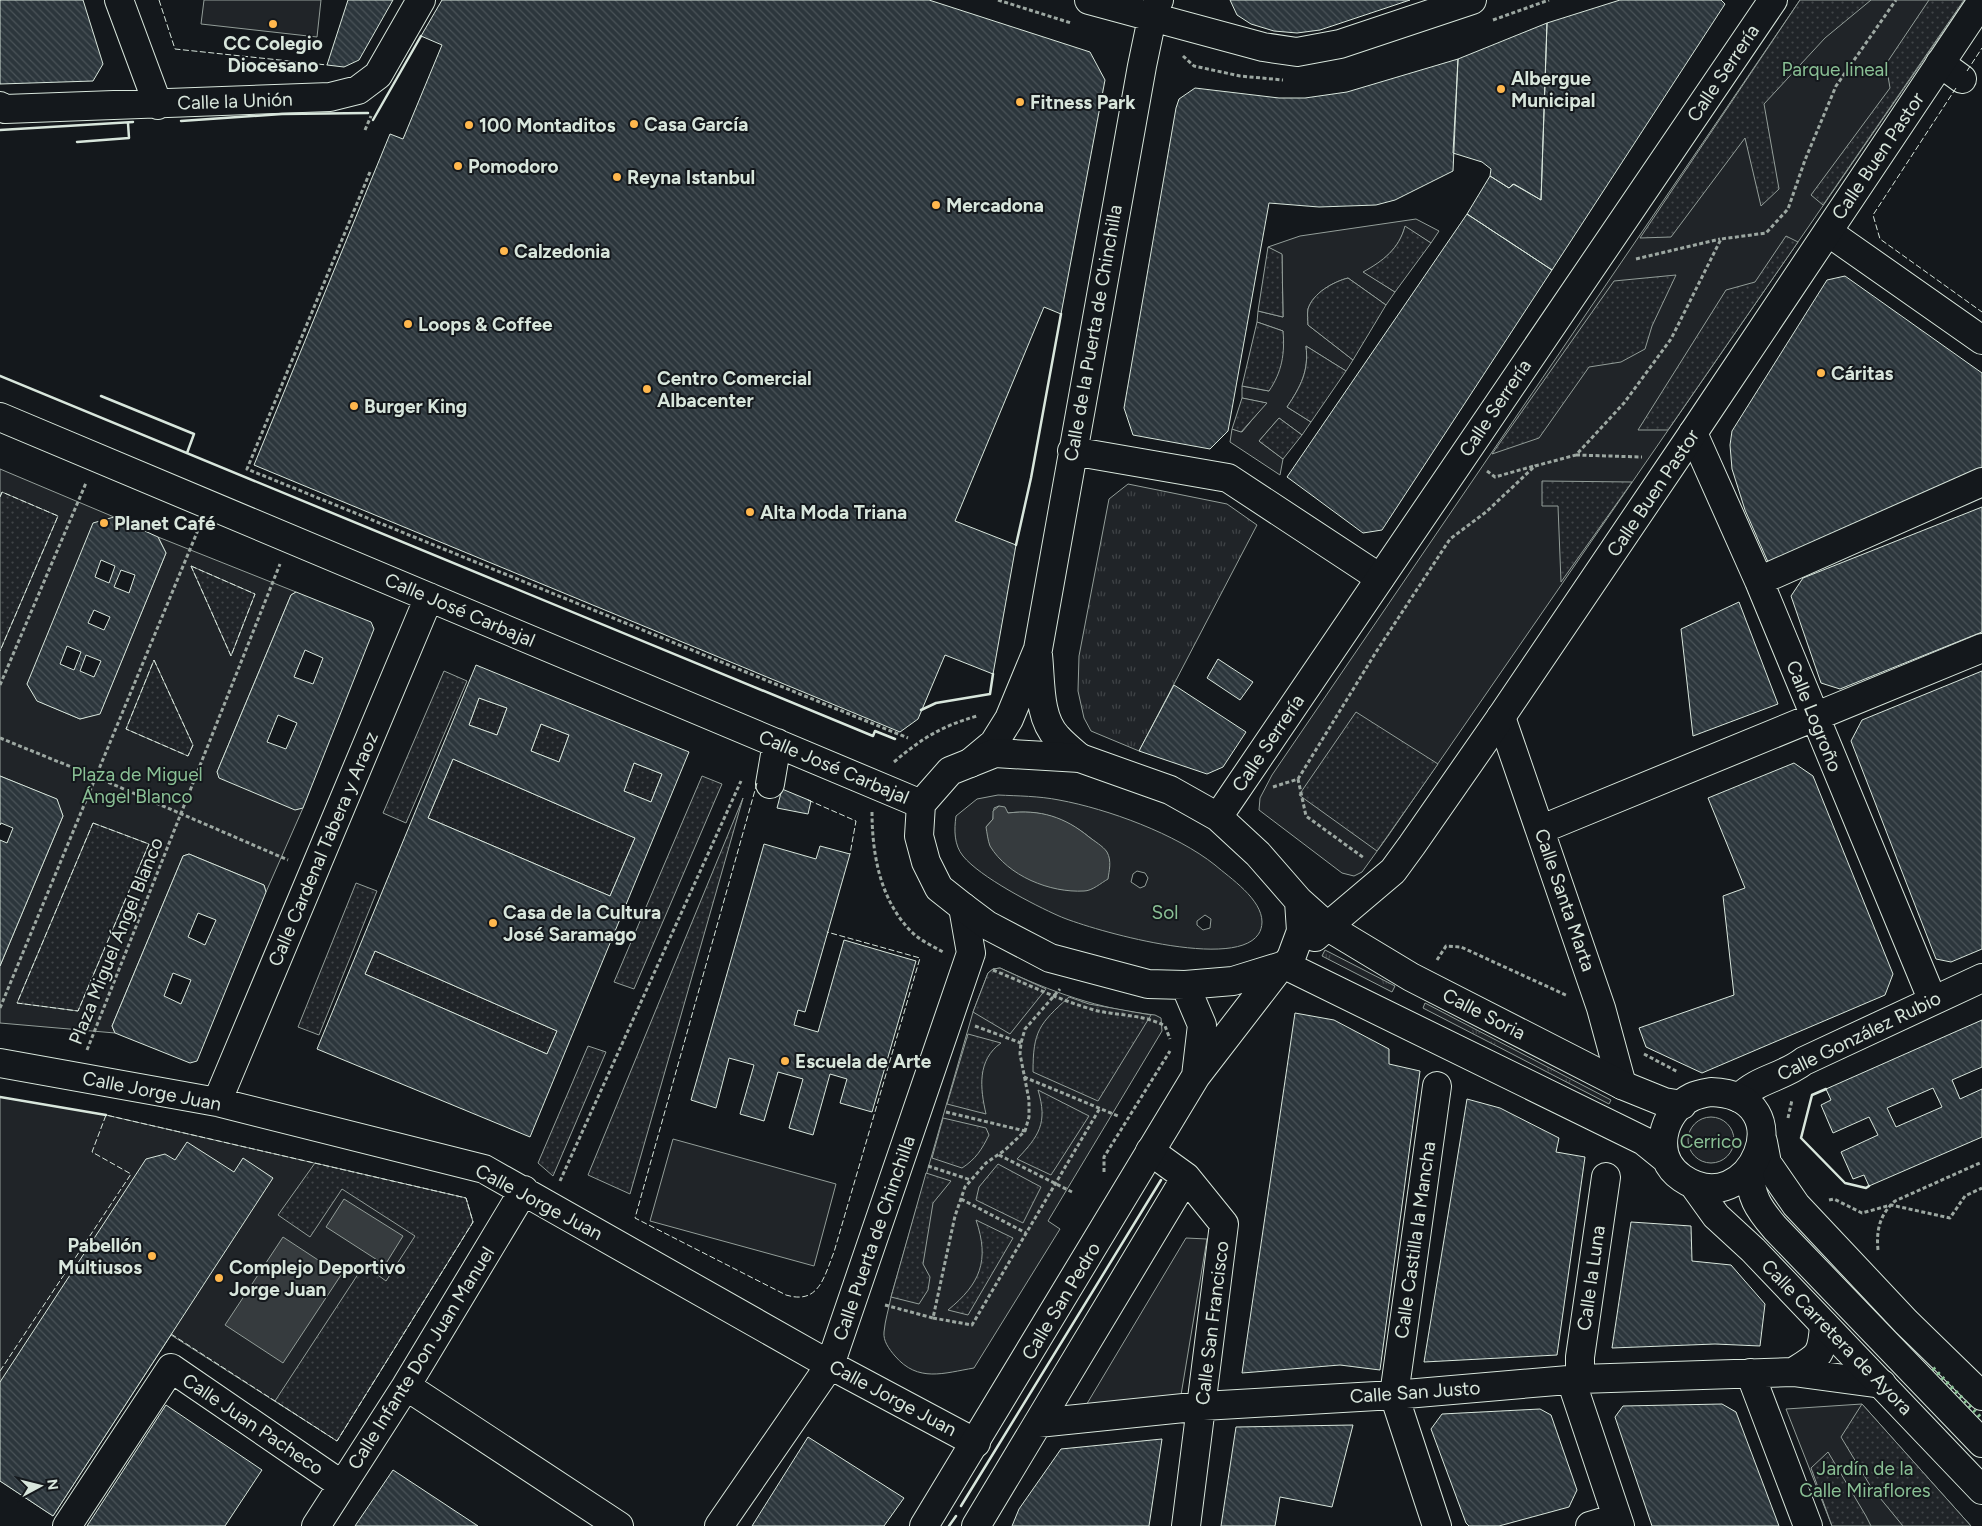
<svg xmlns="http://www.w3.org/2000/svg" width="1982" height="1526" viewBox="0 0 1982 1526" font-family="Figtree,sans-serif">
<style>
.grass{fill:url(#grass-tufts);stroke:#939e99}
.park{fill:#202428;stroke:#939e99;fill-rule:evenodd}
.garden{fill:url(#garden-dots);stroke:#939e99}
.water{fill:#363b3e;stroke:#939e99}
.building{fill:url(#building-back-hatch);stroke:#d8e6dc;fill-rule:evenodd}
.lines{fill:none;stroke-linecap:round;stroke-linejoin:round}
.minor-casing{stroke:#d8e6dc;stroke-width:30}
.major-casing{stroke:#d8e6dc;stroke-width:30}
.path{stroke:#9da8a2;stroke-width:3;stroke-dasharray:4 2.5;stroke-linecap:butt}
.minor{stroke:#14181c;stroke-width:28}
.major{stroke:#14181c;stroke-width:28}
.hedge{stroke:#8ac095;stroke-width:4;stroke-dasharray:2.5 4;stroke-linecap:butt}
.fence{stroke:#d8e6dc;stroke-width:1;stroke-dasharray:6 2.5;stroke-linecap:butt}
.wall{stroke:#d8e6dc;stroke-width:2.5}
.poi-dot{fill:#ffb74d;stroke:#14181c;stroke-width:2}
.labels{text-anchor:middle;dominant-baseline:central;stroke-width:4;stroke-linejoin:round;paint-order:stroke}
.poi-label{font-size:19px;font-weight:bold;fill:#d8e6dc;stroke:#14181c;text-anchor:start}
.park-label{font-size:19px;fill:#8ac095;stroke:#14181c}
.street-label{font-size:19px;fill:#d8e6dc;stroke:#14181c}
</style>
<defs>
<pattern id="grass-tufts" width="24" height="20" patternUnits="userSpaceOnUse" patternTransform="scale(1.25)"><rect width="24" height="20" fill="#202428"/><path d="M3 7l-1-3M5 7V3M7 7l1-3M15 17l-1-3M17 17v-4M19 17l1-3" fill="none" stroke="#404447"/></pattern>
<pattern id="garden-dots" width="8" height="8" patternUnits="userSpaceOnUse" patternTransform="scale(1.25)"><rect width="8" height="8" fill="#202428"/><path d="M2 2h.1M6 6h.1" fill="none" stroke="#404447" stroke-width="1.8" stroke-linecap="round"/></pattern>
<pattern id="building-back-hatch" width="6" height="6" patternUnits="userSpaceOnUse" patternTransform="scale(1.25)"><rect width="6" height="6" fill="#2c363c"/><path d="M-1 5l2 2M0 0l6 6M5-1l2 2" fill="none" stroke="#4a5358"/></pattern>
</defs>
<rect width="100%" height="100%" fill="#14181c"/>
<path class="grass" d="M1128,484l99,20 30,21 -118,226 -48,-20 -7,-13 -6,-27 1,-35 30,-157z
M1325,950l70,36 -3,6 -70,-36z
M1425,1003l186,97 -2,4 -186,-96z"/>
<path class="park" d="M204,0h117l-4,37 -116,-13z
M1800,0h165l-577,836 -26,36 -8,4 -12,-3 -83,-63 1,-12 12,-23z
M1416,219l23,12 -8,12 -26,-16c-6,22 -22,34 -41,45l31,20 -9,13 -38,-27c-15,4 -35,15 -40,31 -1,5 0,12 0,16l45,35 -7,11 -40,-25c3,25 -5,40 -19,61l24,15 -9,13 -23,-17 -20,23 24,18 -3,16 -50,-33 2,-13 10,3 24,-29 -24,-5v-12l27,5 14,-60 -26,-9 1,-11 25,6 -1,-62 -14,-8 32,-11z
M0,469l114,48 -87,167 11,17 42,18 20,-6 66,-160 -8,-16 138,55 -5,3 -74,177 86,36 -37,84 -2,-7 -75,-31 -6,2 -71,170 3,7 -115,-10v-57l63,-150 -7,-17 -56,-23z
M998,795c20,1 41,1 61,5 49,9 117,34 156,65 15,13 47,34 47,57 -1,58 -174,7 -203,-6 -25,-11 -79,-39 -96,-60 -9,-11 -9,-26 -7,-40l21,-17zM999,806l9,7c43,-5 69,12 99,39l-121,-25 7,-8 1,-11zM1137,871l8,2 3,5 -3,8 -5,2 -9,-6 2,-8zM1205,915l6,4 -1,9 -7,2 -6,-5v-4z
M1000,968c52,24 98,41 155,47l6,3 1,13 -114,190 12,8 -86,139c-30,5 -56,15 -79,-12 -6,-7 -12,-15 -11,-24 1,-12 5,-24 7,-35l82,-285 15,-39 5,-4z
M0,1097l106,18 360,83 7,24 -136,219 -166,-106 -118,181 -53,-35z
M1688 1140a23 23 0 1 1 46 0a23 23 0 1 1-46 0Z
M673,1139l163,45 -22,82 -164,-45z
M1186,1238l21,1 -27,162 -98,11z
M1862,1404l109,122h-139l-46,-117z"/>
<path class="garden" d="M1800,0h71l-46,38 -61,66 15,85 -18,17 -16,-68 -74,99 -31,1z
M1929,0h35l-141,205 -12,-10 79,-107 -4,-24z
M1405,226l26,17 -36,49 -32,-20c20,-11 36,-23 42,-46z
M1786,236l12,6 -130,188h-30l88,-140 29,-8z
M1268,247l14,7 1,63 -25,-6z
M1676,275l-24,51 -7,23 -24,13 -32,5 -50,71 -47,16 122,-173z
M1348,278l38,27 -33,55 -45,-35c0,-4 -1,-11 0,-16 5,-16 25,-27 40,-31z
M1257,322l26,9c2,22 -1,41 -14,60l-27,-5z
M1306,346l40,25 -35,51 -24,-15c14,-21 22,-36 19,-61z
M1242,398l25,5 -26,29 -9,-3z
M1279,418l23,17 -19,24 -24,-18z
M1542,481l90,1 -71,100 -3,-76h-16z
M2,492l56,24 -58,135v-154z
M191,566l64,28 -24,62z
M154,660l39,85 -5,11 -62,-27z
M444,671l23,10 -61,142 -23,-10z
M479,698l28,10 -10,27 -28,-10z
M1356,712l82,52 -61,87 -78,-56z
M541,724l28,11 -10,27 -28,-11z
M453,759l182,79 -25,58 -182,-78z
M634,763l28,11 -11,28 -27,-11z
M702,776l20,8 -88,205 -20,-7z
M743,798l-113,396 -42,-19z
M93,823l56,21 -71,167 -61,-8z
M356,883l21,8 -58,144 -21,-8z
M375,951l182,80 -10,23 -182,-80z
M1000,968l46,21 -36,45 -37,-22 15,-39 5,-4z
M1069,997l20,7 62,11 -53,86 -65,-29c0,-41 6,-48 36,-75z
M968,1034l33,9c-24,17 -21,45 -15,71l-39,-10z
M588,1046l18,6 -53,124 -15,-13z
M1038,1090l51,26 -38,59 -34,-16c22,-23 31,-36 21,-69z
M943,1118l43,10 3,7c-7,14 -13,24 -27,33l-30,-10z
M315,1163l151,35 7,24 -136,219 -62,-40 89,-136 22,16 29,-45 -73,-47 -32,48 -32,-22z
M998,1164l43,23 -18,36 -47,-23 3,-13z
M926,1173l25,8 -18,22 -10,61 7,13 -2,13 -9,14 -28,-7z
M976,1220l37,18 -45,77 -20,-5c32,-26 42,-49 28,-90z
M1862,1404l109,122h-68l-32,-39 -30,-50z
M1828,1452l38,64 5,10h-39l-21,-58z"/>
<path class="water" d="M999,806l6,1 3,6c32,-4 57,4 81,24 5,4 14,9 18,15 5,9 2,19 1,27 -7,4 -16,12 -24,12 -34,2 -76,-15 -94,-45 -2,-5 -3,-13 -4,-19l7,-8v-8z
M344,1199l59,37 -18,29 -59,-38z
M283,1237l58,38 -58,88 -58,-38z"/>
<path class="building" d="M0,0h83l20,64 -10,17 -93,3z
M348,0h45l-34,60 -15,7 -17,-2z
M442,0h487l161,52 15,28 -44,234 -17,-7 -89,214 61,24 -23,129 -48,-19 -27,64 -18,13 -646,-267 136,-331 13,5 39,-94 -21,-9z
M1230,0h180l-90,30 -23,3 -23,-2 -23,-7 -14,-9z
M1620,0h101l4,4 -173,266 -85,-56 23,-38 19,12 4,-4 28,16 6,-177z
M1547,23l-6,177 -27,-16 -5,4 -19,-12 1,-7 -9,-7 -29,-9 5,-94z
M1458,59l-5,112 -58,29 -19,5 -57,2 -50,-4 -41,228 -18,18 -77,-14 -9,-27 52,-300 3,-9 16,-11 84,10h26l42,-6z
M1467,214l85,56 -170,260 -19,3 -76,-56z
M1845,276l137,97v101l-214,88 -23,-52 -13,-41 -2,-24 2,-14 95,-151z
M1982,507v125l-142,57 -19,-6 -30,-87 12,-18z
M114,517l44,20 8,16 -66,161 -20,5 -43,-18 -10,-17 66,-161zM101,560l14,6 -6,17 -14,-6zM121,570l14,5 -6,18 -15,-6zM94,610l16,7 -6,13 -16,-7zM67,646l14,6 -7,18 -14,-6zM86,655l15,6 -7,16 -14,-6z
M296,592l75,30 3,7 -71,179 -8,2 -76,-32 -2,-6 74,-177zM305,650l18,8 -10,26 -19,-7zM278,715l19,8 -11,26 -19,-7z
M1739,602l39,102 -85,32 -12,-107z
M1218,659l35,23 -13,18 -33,-22z
M476,665l213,87 -159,385 -213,-88zM479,698l28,10 -10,27 -28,-10zM541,724l28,11 -10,27 -28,-11zM453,759l182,79 -25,58 -182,-78zM634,763l28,11 -11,28 -27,-11zM375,951l182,80 -10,23 -182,-80z
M1982,671v278l-31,13 -15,-3 -85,-218 11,-21z
M1174,685l72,47 -23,35 -16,7 -68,-23z
M1794,763l19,13 80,198 -8,21 -183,78 -56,-26 -7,-19 95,-33 -11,-99 22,-8 -37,-90z
M0,776l57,23 6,17 -63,150v-126l7,3 6,-15 -12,-5 -1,2z
M782,789l29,12 -3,13 -31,-6z
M764,844l52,15 4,-13 30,8 -45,158 -7,-2 -4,15 24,7 26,-92 72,21 -44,151 -32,-9 7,-24 -17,-5 -17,61 -24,-7 14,-49 -25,-7 -14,49 -24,-7 14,-49 -25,-7 -13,50 -25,-8z
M189,854l75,31 2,7 -69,169 -7,2 -75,-30 -3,-7 71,-170zM198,913l18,7 -11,25 -17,-8zM173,973l18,7 -10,24 -17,-8z
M1295,1013l39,7 55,29v15l31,7 -40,299 -40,-5 -98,8z
M1982,1020v47l-30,13 8,19 22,-10v48l-113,49 -5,-11 -11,4 -12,-27 37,-17 -9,-18 -36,16 -12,-28 10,-5 -5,-11zM1933,1088l9,19 -46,20 -9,-19z
M1467,1099l33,9 59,30 -3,14 29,5 -28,198 -133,7z
M187,1142l47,30 9,-14 30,20 -220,338 -53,-35v-99l146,-223 19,-5 10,6z
M1631,1222l60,4 1,35 39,4 34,39 -5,42 -45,-2 -103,4z
M1722,1404l14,8 43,114h-127l-37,-109 8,-11z
M166,1405l96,65 -37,56h-138z
M1540,1409l11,6 26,75 -8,17 -70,19h-30l-3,-3 -35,-94 11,-15z
M1353,1425l-21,82 -52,-10 -5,29h-54l15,-99z
M808,1437l96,61 -20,28h-132z
M1162,1439l-13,87h-137l7,-17 42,-60z
M393,1470l85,56h-123z"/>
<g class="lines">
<g class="minor-casing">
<path id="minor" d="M119,0l39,105
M1089,0l174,47 34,5 43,-8 132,-44
M1940,63l22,16
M0,106l5,3 325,-12 28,-7 20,-15 43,-75
M1828,232l154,108
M0,417l921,387
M1693,433l66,148 173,418
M1072,451l156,27 152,100
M1759,581l223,-99
M1038,655c3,26 0,62 19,82 7,8 15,14 23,21
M1501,717l100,291 21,77
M970,763l24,-20 15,-24 29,-70 104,-583 10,-48 7,-18
M770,784l7,-41
M1542,829l440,-181
M963,907l8,46
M0,1063l217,39 267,67 346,196 146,78
M1437,1086l-43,309 43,131
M1739,1098c20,-20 43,-20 65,-37l178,-83
M217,1102l212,-505
M1763,1142l4,21 29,42 110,117 76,74
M1150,1151l36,26 38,47 -38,302
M1824,1325c-2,31 -5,31 -31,47l89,12
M1750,1373l58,153
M1580,1379v-22l26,-180
M1571,1380l49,146
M406,1386l213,140
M1038,1423l165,-17 191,-11 186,-16 213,-7
M67,1526l104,-158 171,117
M316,1526l90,-140 118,-196
M719,1526l111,-161 141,-412
M976,1526l210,-349
M1590,1526l27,-8"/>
</g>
<g class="major-casing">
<path id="major" d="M1218,817l555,-817
M1299,901l2,30 -10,27 -6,7 -52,16 -48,4 -37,-1 -98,-26 -63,-33 -24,-18 -24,-19 -13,-26 -7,-26 2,-32 29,-33 45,-18 85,5 90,32 48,27 40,37 41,47 29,26 83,50 211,108 42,17 18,3
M1315,937l78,-66 19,-26 89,-128 192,-284 289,-432
M1285,965l359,176 21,17
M1185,985l17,40 -6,51
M1711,1092c95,3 39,133 -29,86 -31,-21 -21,-66 10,-81 6,-3 13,-4 19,-5z
M1749,1169c2,28 8,38 26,59l207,215
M1693,1184l23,32 37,34 229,240
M924,1526l272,-450 84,-109"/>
</g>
<path class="path" d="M998,0l73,23
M1493,20l56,-20
M1183,56l11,10 46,10 43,4
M365,130l6,-14
M370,172l-123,297 661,269
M1636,259l84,-20
M1576,455l66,2
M1487,471l8,6 39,-11
M0,685l86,-202
M0,738l96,39 192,83
M894,762c28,-24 48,-36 83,-46
M1298,779l8,37 58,42
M1273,787l25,-8 78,-127 74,-113 36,-27 49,-46 41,-11 48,-52 47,-64 50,-100 45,-6 22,-24 17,-49 31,-74 60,-86
M872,812c0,44 9,93 44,124 8,6 18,11 27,16
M1437,960l9,-14 15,1 107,49
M993,970c34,14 66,30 101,40 24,6 49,4 71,16l5,13
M0,1008l198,-478
M975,1026l46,17
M87,1050l193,-486
M1644,1054l34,18
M1024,1077l94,39
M946,1112l79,19
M1788,1118l4,-18
M999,1155l73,37
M928,1166l43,14
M1104,1172v-15l66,-106
M560,1181l181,-400
M961,1199l65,34
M1829,1200l5,-1 28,14 29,-8 59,13 15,-22 17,-8
M1878,1250c-2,-20 2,-36 17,-49l87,-39
M885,1305l48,13 22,-102 10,-29 21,-24 19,-13 20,-19 4,-14v-17l-9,-46 1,-11 4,-14 35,-40
M933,1318l39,7 128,-217"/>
<use href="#minor" class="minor"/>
<use href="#major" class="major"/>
<path class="hedge" d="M1933,1368l49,51"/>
<path class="fence" d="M159,0l16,49 152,16
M1967,71l15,-23
M1956,88l-83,127 7,24 102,73
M0,497l2,-5 56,24 -58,135
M191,566l64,28 -24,62z
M154,660l39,85 -5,11 -62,-27z
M757,783l-122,435 151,77c33,10 38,-18 48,-43l86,-294 -93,-26
M808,800l48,21 -6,33
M93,823l56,21 -71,167 -61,-8z
M0,1371l131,-197 -39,-22 14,-37 360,83 7,24 -136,219 -166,-107"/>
<path class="wall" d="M373,120l48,-84
M181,121l101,-7 86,-1
M0,130l133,-8
M77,142l52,-4 -1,-15
M0,376l873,360 2,-5 20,8
M101,396l93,38 -7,19
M1016,545l15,-67 30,-164
M921,710l15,-7 54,-9 3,-20
M1826,1089l-14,6 -11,43 44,45 21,5 3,-2
M0,1097l106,18
M961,1506l200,-326
M949,1526l7,-10"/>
</g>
<g class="poi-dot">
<circle cx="273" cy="24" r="5"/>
<circle cx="1501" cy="89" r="5"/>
<circle cx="1020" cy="102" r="5"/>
<circle cx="634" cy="124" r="5"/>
<circle cx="469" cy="125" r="5"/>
<circle cx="458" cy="166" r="5"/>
<circle cx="617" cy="177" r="5"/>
<circle cx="936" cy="205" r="5"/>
<circle cx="504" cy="251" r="5"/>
<circle cx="408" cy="324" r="5"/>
<circle cx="1821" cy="373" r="5"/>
<circle cx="647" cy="389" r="5"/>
<circle cx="354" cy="406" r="5"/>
<circle cx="750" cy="512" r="5"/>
<circle cx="104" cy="523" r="5"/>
<circle cx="493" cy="923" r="5"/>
<circle cx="785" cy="1061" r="5"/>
<circle cx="152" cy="1256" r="5"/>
<circle cx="219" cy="1278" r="5"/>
</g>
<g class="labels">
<g class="poi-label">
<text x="273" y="43" text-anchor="middle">CC Colegio<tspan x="273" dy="22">Diocesano</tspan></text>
<text x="1511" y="78">Albergue<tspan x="1511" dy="22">Municipal</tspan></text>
<text x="1030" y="102">Fitness Park</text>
<text x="644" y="124">Casa García</text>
<text x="479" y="125">100 Montaditos</text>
<text x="468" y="166">Pomodoro</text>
<text x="627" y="177">Reyna Istanbul</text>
<text x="946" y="205">Mercadona</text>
<text x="514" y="251">Calzedonia</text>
<text x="418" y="324">Loops &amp; Coffee</text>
<text x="1831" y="373">Cáritas</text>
<text x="657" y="378">Centro Comercial<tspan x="657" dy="22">Albacenter</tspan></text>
<text x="364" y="406">Burger King</text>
<text x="760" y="512">Alta Moda Triana</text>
<text x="114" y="523">Planet Café</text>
<text x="503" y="912">Casa de la Cultura<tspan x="503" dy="22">José Saramago</tspan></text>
<text x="795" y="1061">Escuela de Arte</text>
<text x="142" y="1245" text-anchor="end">Pabellón<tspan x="142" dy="22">Multiusos</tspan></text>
<text x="229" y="1267">Complejo Deportivo<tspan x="229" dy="22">Jorge Juan</tspan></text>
</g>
<g class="park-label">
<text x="1835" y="69">Parque lineal</text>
<text x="137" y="774">Plaza de Miguel<tspan x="137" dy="22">Ángel Blanco</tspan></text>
<text x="1165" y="912">Sol</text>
<text x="1711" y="1141">Cerrico</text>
<text x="1865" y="1468">Jardín de la<tspan x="1865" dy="22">Calle Miraflores</tspan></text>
</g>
<g class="street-label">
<text transform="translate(1723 73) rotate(-56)">Calle Serrería</text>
<text transform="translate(235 101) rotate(-2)">Calle la Unión</text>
<text transform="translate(1878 156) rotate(-56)">Calle Buen Pastor</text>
<text transform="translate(1093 333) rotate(-80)">Calle de la Puerta de Chinchilla</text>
<text transform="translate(1495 408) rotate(-56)">Calle Serrería</text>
<text transform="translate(1653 493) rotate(-56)">Calle Buen Pastor</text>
<text transform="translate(460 610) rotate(23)">Calle José Carbajal</text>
<text transform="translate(1814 716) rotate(68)">Calle Logroño</text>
<text transform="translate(1268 743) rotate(-56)">Calle Serrería</text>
<text transform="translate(834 767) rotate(23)">Calle José Carbajal</text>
<text transform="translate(323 849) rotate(-67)">Calle Cardenal Tabera y Araoz</text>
<text transform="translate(1565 900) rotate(71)">Calle Santa Marta</text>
<text transform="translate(116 941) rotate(-68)">Plaza Miguel Ángel Blanco</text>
<text transform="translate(1484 1014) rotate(27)">Calle Soria</text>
<text transform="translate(1859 1036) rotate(-26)">Calle González Rubio</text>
<text transform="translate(152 1091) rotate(11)">Calle Jorge Juan</text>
<text transform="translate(539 1202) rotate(28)">Calle Jorge Juan</text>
<text transform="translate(874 1238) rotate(-71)">Calle Puerta de Chinchilla</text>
<text transform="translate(1415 1240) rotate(-82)">Calle Castilla la Mancha</text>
<text transform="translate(1591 1278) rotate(-82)">Calle la Luna</text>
<text transform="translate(1061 1301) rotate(-59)">Calle San Pedro</text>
<text transform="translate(1212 1323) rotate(-83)">Calle San Francisco</text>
<text transform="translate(1837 1337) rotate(46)">Calle Carretera de Ayora</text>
<text transform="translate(421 1358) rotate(-58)">Calle Infante Don Juan Manuel</text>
<text transform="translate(1415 1392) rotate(-4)">Calle San Justo</text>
<text transform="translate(893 1398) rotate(28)">Calle Jorge Juan</text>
<text transform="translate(253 1424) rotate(34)">Calle Juan Pacheco</text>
</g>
</g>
<g transform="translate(40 1486) rotate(83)" stroke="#14181c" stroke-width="4" paint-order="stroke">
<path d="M0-4L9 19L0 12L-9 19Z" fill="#d8e6dc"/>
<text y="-8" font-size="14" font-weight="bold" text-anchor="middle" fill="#d8e6dc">N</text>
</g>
</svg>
